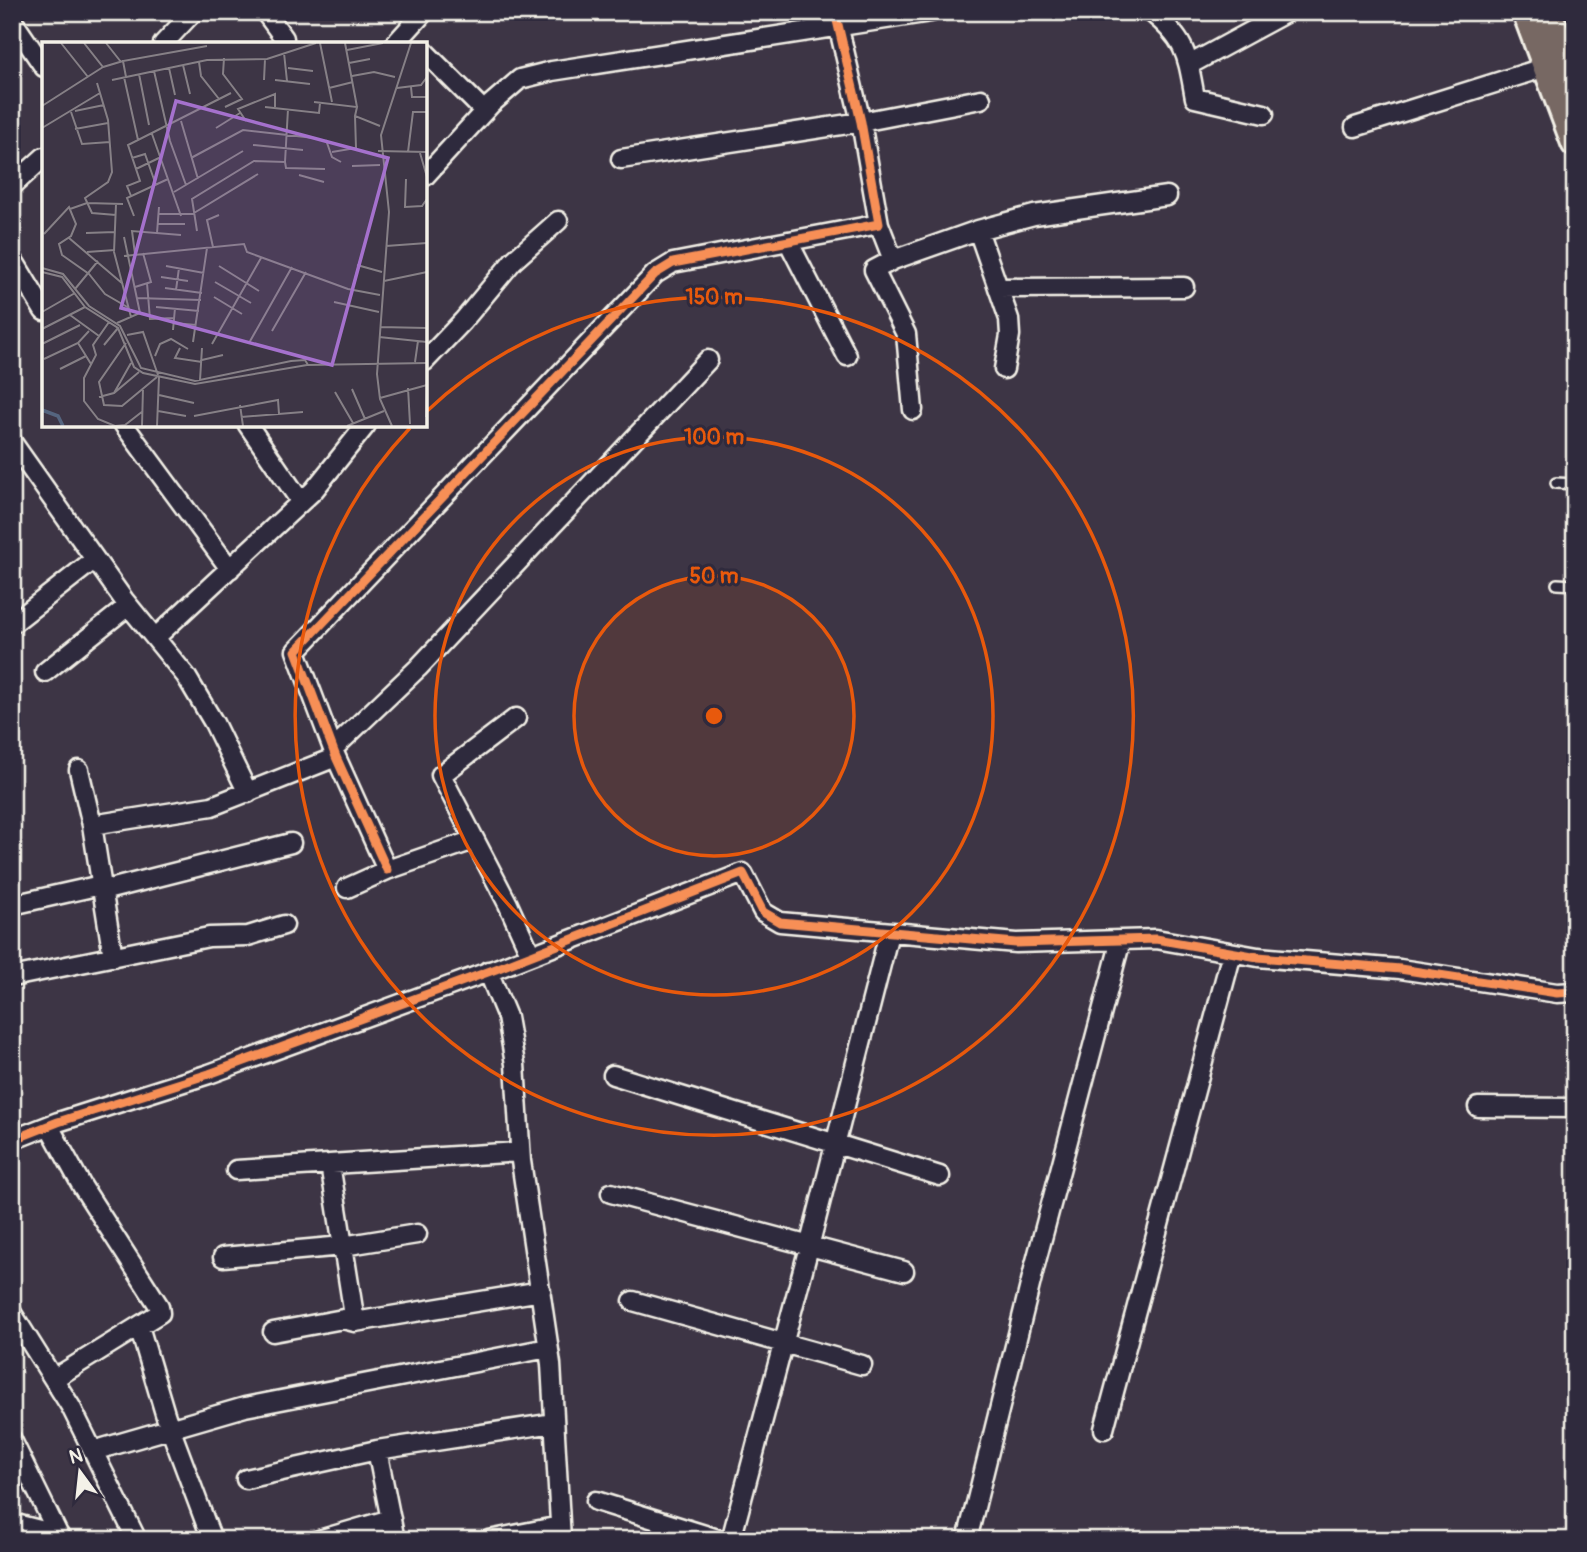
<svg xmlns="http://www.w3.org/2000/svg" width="1587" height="1552" viewBox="0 0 1587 1552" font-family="Pangolin,sans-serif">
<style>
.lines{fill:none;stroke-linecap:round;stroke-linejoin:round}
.service-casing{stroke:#f4f1e8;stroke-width:14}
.minor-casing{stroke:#f4f1e8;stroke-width:23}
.primary-casing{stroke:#f4f1e8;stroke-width:32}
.service{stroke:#2f2a3d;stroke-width:9}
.minor{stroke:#2f2a3d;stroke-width:18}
.primary{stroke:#776864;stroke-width:26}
.cycleway-casing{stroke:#2f2a3d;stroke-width:13}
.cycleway{stroke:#f78f57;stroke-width:9}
.ring{fill:none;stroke:#e8590c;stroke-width:3.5}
.inset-river{fill:none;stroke:#55657f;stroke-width:3.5}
.inset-road{fill:none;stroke:#868086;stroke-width:2}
.view{fill:#a571cd;fill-opacity:0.15;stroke:#a571cd;stroke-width:3.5}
.inset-edge{fill:none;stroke:#f4f1e8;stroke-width:3.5}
.centre{fill:#e8590c;stroke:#2f2a3d;stroke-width:3.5}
.ring-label{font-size:21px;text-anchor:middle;font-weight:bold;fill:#e8590c;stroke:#2f2a3d;stroke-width:6;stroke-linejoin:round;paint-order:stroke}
</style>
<rect width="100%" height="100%" fill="#3d3545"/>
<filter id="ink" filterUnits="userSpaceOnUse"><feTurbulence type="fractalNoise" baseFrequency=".0143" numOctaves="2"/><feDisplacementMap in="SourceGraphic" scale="14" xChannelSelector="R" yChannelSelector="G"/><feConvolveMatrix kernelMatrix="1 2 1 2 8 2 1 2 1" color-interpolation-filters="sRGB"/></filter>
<g filter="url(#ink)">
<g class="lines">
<g class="service-casing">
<path id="service" d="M1556,483l19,1
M1557,584l18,1"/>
</g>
<g class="minor-casing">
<path id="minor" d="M265,12l19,26
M1151,12c36,29 36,43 44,86l69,16
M12,20l32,47
M163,44l30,-32
M395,44l29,-32
M425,52l59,59
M1189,65l98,-53
M1355,127l191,-60
M621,159l240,-37 120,-23
M425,176l66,-72 29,-25 32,-8 379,-59
M12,186l32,-29
M879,224l14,36 85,-30 56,-15 133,-19
M978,230l31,89 1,16 -6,34
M788,241l59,115
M12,258l32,53
M893,260l-19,10 32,64 7,76
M998,288l186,-1
M425,361l38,-40 50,-60 45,-40
M124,425l106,144
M248,425l53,77
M12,442l112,158 62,76 28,47 34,70
M12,624l83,-65
M155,638l159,-148 52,-65
M45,672l83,-66
M516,718l-75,57 67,129 23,51
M333,749l85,-81 290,-308
M79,770l13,55 21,132
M92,825l120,-19 124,-49
M387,870l-51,-113 -40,-106 359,-377 18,-11 206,-39 -18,-102 -26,-110
M347,888l40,-18 87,-30
M102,891l189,-48
M12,905l89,-20
M488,971l19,46 8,47 6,97 30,203 10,176
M12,977l197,-40 39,-1 36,-11
M613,1075l327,101
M1478,1107l97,1
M49,1126l33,60 77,120 1,7 -105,65
M12,1140l46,-18 151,-48 287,-105 247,-96 20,39 17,10 236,21 140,-4 102,18 142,12 157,24 18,-1
M330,1164l25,158
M236,1170l284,-18
M611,1193l293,78
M223,1257l120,-11 74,-12
M633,1301l229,64
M12,1313l59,94 66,133
M139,1326l27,91 46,123
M273,1332l70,-13 12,3 186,-31
M1104,1429l128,-476
M12,1440l49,100
M377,1450l18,90
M93,1451l152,-44 303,-59
M246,1479l131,-29 177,-27
M596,1501l125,39
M12,1523l47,12
M319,1540l72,-21
M489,1540l71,-14
M731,1540l78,-293 80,-314
M967,1540l68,-275 86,-325"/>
</g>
<g class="primary-casing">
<path id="primary" d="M1526,12l49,131
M1548,12l27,73"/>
</g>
<use href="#service" class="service"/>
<use href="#minor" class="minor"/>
<use href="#primary" class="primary"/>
<g class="cycleway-casing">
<path id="cycleway" d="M387,870l-51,-113 -40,-106 359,-377 18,-11 206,-39 -18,-102 -26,-110
M12,1140l46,-18 151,-48 287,-105 247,-96 20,39 17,10 236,21 140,-4 102,18 142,12 157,24 18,-1"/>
</g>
<use href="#cycleway" class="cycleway"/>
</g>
</g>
<circle cx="714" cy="716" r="140" fill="#e8590c" fill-opacity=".12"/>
<g class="ring">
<circle cx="714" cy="716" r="140"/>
<circle cx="714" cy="716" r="279"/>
<path d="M426 412A419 419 0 1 1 410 428"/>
</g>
<g transform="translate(42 42)">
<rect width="385" height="385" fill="#3d3545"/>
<path class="inset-river" d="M0,368l16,6 5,10"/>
<path class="inset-road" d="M19,1l27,34M42,1l19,24 20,-6M64,1l15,19M278,1l12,59M303,1l12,64M305,8l36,-7M242,11l3,28M182,16l-1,16 19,25 -17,8M157,20l2,14 18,23M307,21l21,-4M141,23l7,29M127,26l6,27M246,26l25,3M112,29l16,70 16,44M97,32l10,51M310,34l22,-4 21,5M82,35l14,63M84,35l-3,-16 84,-15M70,38l95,-20 60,-1 49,-16M222,38l1,-21M233,38l35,4M55,41l11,37 4,52 -4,10 -23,16 7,15 24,2M369,45l1,10h15M287,46l24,-6M355,46l24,-3 6,-8M272,60l43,5 -2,9 25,10M0,64l61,-39M223,65l54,6 1,-10M33,69l29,-6M29,70l11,32 28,-2M139,79l17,58M204,79l-8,-12 37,-15v13M0,86l58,-35M174,86l24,-15M33,87l33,-6M110,92l29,82M284,98l6,17 9,5M211,103l50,5M336,109l49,1M290,110l24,-4 -1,-32M366,110l5,-40h14M378,111l7,24M90,116l13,-4 11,31M149,116l52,-28 71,8M243,120l1,6 39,1M310,124l28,-1M94,127l25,-12M257,133l25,7M364,137l-1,28 17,-1 5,-7M132,150l69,-41M89,154l-4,-10 13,-5 -12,-36 103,-52M74,162l-2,48 17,65M28,167l17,-6 36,1M152,171l64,-39M117,172h35M92,174l-7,-18 41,-19M116,182h27M155,189l-5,-32 62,-38 31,1 3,-53M44,191l29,-1M115,191l2,-26M2,192l25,-27 7,17 -5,12 -12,8 3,11 27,19 16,20 24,14M27,196l54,46M344,204l41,-3M171,205l-6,-27 12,-5M45,210l28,-2M93,212l-3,-23 49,4M82,214l120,-12 3,8 101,37 32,6M315,223l25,7M124,224l38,7M177,224l40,25M0,226l21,6 26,32 31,20 21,42 54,13 96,-20 14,-1 3,5M0,230l20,5 23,30 33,21 16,39 9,6 52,11 112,-19 120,-2M119,235l27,4M342,239l43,-9M173,240l36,21M105,241l3,36 24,-1M93,245l16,-5 -8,-29M123,246l37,5M33,247l23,-28M134,248l3,-22M310,248l11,-40M172,255l28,17M95,256l64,2M292,260l45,10M114,265l43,4M0,270l33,-19M28,273l29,21M67,280l-16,23 3,10 -12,23v23l14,18 17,7 10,-1 18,-14M75,281l23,-10 -16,-76M132,281l22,2M338,285l47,1M0,287l43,-22M131,288l2,-22M230,289l34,-59M85,293l16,-3 15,43M337,295l48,5M151,300l14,-94M36,301l13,21M84,301l-27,39 5,23 18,1 35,-29M207,301l43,-76M0,302l38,-19M170,302l49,-86M62,303l14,-17M138,306l-5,10 27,4M113,314l5,-12 11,-5 17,10M2,317l34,-16 11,-12M160,318l21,-5M373,320l3,-21M18,327l26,-13M158,338l2,-32M366,346l2,36M310,347l13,30M293,350l18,31M72,351l17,-30M117,353l35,8M57,355l15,-4 25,-21M338,356l47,-13M198,363l3,21M116,369l28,5M152,374l84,-16 1,14M199,375l62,-5M384,375l1,-25M100,384l1,-38M115,384l2,-49M305,384l37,-15M350,384l-12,-27 -3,-25 12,-162 -8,-77 30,-92"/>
<path class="view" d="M134,59l212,57 -56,207 -211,-57z"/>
<rect width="385" height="385" class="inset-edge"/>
</g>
<circle cx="714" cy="716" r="10" class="centre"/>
<g class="ring-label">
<text x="714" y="304">150 m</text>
<text x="714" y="444">100 m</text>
<text x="714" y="583">50 m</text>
</g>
<rect width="1587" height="1552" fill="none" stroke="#2f2a3d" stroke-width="42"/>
<rect x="21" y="21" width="1545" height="1510" fill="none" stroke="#f4f1e8" stroke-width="2.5" filter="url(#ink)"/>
<g transform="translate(80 1472) rotate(345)" stroke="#2f2a3d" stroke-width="5" paint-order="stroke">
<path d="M0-5L12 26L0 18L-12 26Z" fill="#f4f1e8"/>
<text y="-10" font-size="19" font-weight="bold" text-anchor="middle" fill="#f4f1e8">N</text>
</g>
</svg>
